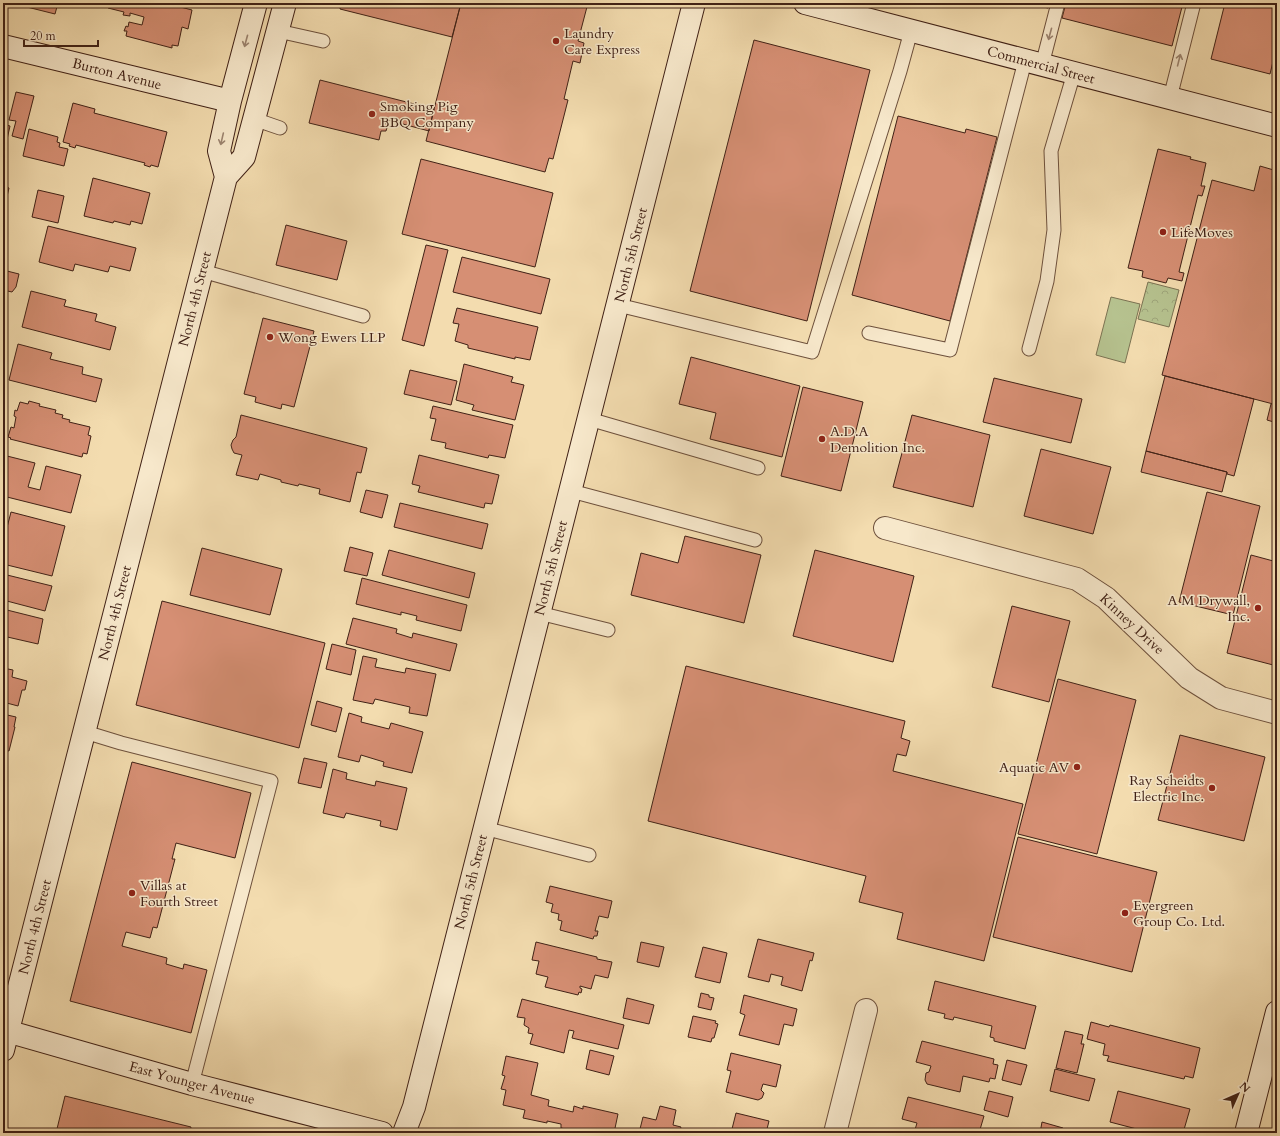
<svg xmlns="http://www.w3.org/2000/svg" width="1280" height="1136" viewBox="0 0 1280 1136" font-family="Cardo,serif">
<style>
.grass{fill:#b6c28f;stroke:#7b7252}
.forest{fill:url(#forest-crowns);stroke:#7b7252}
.building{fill:#d68f74;stroke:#402116}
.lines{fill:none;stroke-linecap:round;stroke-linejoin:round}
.lane-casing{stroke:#6d503c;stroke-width:15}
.street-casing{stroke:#6d503c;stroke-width:24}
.secondary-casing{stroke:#402116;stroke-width:24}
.lane{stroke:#f7e8cb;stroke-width:13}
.street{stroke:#f7e8cb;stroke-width:22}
.secondary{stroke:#f7e8cb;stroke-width:22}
.oneway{stroke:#9c8470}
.poi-dot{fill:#8f2418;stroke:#f7e8cb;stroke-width:1.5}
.labels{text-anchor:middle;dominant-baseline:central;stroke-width:3;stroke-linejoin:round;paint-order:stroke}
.poi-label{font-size:14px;fill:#402116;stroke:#f7e8cb;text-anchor:start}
.street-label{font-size:14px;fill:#402116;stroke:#f7e8cb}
</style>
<defs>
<pattern id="forest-crowns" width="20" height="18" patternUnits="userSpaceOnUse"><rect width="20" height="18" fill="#b6c28f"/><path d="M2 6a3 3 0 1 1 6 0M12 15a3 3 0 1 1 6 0" fill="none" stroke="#9ea67b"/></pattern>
</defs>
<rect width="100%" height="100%" fill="#f3dcaf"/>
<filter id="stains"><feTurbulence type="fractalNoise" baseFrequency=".005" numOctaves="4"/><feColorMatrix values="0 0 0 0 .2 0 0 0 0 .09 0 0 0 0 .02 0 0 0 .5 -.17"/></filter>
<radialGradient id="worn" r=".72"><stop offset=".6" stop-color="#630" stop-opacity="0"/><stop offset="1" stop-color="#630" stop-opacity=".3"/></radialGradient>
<path class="grass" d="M1111,297l29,7 -15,59 -29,-8z"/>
<path class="forest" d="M1148,282l31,8 -10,37 -31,-8z"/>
<path class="building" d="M11,3h47l-3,11z
M109,3h56l27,7 -4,19 -6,-2 -4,19 -6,-1v3l-46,-12 1,-5h-3l2,-5 2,1 1,-5 13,3 2,-8 -14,-4v3l-7,-1 1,-3 -16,-4z
M341,3h120l-9,34 -112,-28z
M461,3h127l-10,38 6,2 -4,20 -7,-2 -9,38 4,1 -15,59 -4,-1 -4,14 -119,-31z
M1027,3h22l-1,5z
M1066,3h117l-11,43 -110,-28z
M1225,3h52v42l-7,29 -59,-15z
M754,40l116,30 -63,251 -117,-30z
M320,80l114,29 -5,22 -45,-12 -1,4 5,1 -2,7h-5l-2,9 -70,-17z
M16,92l18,4 -11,43 -11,-3 4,-15 -7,-1z
M73,103l22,6 -1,4 73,19 -9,35 -7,-2 -1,2 -6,-2 1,-2 -69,-18 -1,3 -6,-2 1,-2 -7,-2z
M898,116l67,17 1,-4 31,8 -47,184 -98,-26z
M3,124l7,2 -4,18 -3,-1z
M29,129l29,8 -1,5 3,1 -1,4 9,2 -4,17 -41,-10z
M1158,149l33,8 -1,2 16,4 -5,23h4l-3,10 -4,-1 -19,77 5,1 -2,8 -14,-3 -2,5 -24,-6 1,-6 -15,-3z
M421,159l132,34 -18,74 -133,-33z
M1260,166l17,5v234l-115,-30 50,-195 42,11z
M93,178l57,15 -8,31 -11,-3 -1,4 -16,-4 -1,2 -29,-7z
M3,186l6,2 -5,21 -1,-1z
M38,190l26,6 -6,27 -26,-6z
M286,225l61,16 -10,39 -61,-15z
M48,226l88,22 -6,23 -20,-5 -2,6 -33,-8 -2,7 -34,-9z
M426,245l22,5 -24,96 -22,-6z
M462,257l88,22 -9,35 -88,-22z
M3,270l16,4 -3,13 -4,5 -9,-2z
M31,291l35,9 -2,6 33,8 -2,7 21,6 -6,23 -88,-23z
M457,308l81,19 -8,33 -15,-3v2l-47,-11v-3l-13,-4 4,-17 -6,-1z
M263,318l51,13 -20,76 -12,-3 -1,5 -26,-7 1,-5 -12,-3z
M18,344l34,9 -2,6 33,8 -1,7 20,5 -6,23 -87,-22z
M691,357l109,29 -18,71 -72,-18 6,-26 -37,-9z
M464,364l49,13 -2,5 13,3 -9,35 -43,-10 2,-5 -18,-5z
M410,370l47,11 -6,24 -47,-11z
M1165,376l89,23 -20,77 -7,-2v-2l-81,-21z
M994,378l88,21 -11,44 -88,-21z
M803,387l60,15 -22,89 -60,-15z
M29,401l11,3 -1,2 17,4 -1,3 8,2 -1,3 8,2 -1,2 21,5 -2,8 3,1 -4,18 -4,-1 -1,4 -72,-18 1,-1 -3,-1 3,-10 3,1 2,-11 -2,-1 1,-6 2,1 3,-9 8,2z
M1271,404l6,1v18l-10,-3z
M433,406l80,19 -8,33 -16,-3 -1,3 -43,-10 1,-5 -15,-3 5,-21 -6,-1z
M241,415l126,33 -6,25 -4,-1 -7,30 -31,-8 1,-5 -21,-5 -1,2 -17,-4v-2l-21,-6 -2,6 -22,-5 6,-20 -8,-2 -2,-4 -1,-4 2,-5 3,-3z
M912,415l78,20 -17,72 -80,-20z
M1041,449l70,18 -18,67 -69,-18z
M1146,451l81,21 -5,20 -81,-20z
M3,455l32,8 -7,24 12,3 6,-24 35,9 -10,38 -68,-17z
M419,455l80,20 -7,29 -7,-1 -1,5 -66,-16 2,-6 -8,-2z
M366,490l22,5 -6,23 -22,-6z
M1207,492l53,14 -27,109 -54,-13z
M400,503l88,21 -6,25 -88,-22z
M11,512l54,14 -13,50 -49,-12v-21z
M685,536l76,19 -17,68 -113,-28 10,-42 37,10z
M350,547l23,6 -6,23 -23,-5z
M202,548l80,21 -12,46 -80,-20z
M389,550l86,23 -6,25 -87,-23z
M815,550l99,26 -21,86 -100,-26z
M1251,555l26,7v104l-50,-13z
M3,574l49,12 -7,25 -42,-11z
M362,578l105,27 -6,26 -45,-11 1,-4 -16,-4v3l-45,-11z
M162,601l163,42 -26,105 -163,-43z
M1012,606l58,15 -21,81 -57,-15z
M3,609l40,10 -5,25 -35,-8z
M353,618l44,11 -1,4 16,5 1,-5 44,11 -7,27 -104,-27z
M332,644l24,6 -5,25 -25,-6z
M363,656l14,3 -2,8 30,6 1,-5 30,6 -9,42 -18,-3 1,-6 -35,-8 -2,5 -20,-4z
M686,666l219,55 -4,17 9,3 -4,15 -9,-2 -4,17 130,33 -39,157 -87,-22 6,-26 -44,-11 7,-26 -218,-55z
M3,668l10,2 -1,7 15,4 -2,9h-3l-4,16 -15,-4z
M1058,679l78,21 -39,154 -79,-20z
M317,701l25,7 -6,24 -25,-7z
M349,713l13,4 -1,5 28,7 2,-6 32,9 -11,41 -29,-7 1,-4 -23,-7 -2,7 -21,-5z
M3,714l13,3 -2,10h1l-6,24 -5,-1v2z
M1180,735l85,22 -21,84 -86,-21z
M304,758l23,5 -6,25 -23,-5z
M132,762l119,31 -16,65 -59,-15 -4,16h3l-18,69 -4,-1 -3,11 -24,-6 -4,14 45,12 -1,6 17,5 1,-5 23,6 -16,63 -121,-32z
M333,769l14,4 -1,6 29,7 1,-5 31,7 -10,42 -17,-4 1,-5 -35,-8 -2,5 -21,-5z
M1018,837l139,35 -25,100 -139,-35z
M550,886l62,15 -4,17 -9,-2 -4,15h3l-1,5h-3l-1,3 -33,-9 2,-9 -4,-1 1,-6 -8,-2 2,-8 -7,-2z
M758,939l56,14 -2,8 -2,-1 -8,31 -21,-6 2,-8 -12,-3 -2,8 -21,-5z
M536,942l61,15v2l15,3 -4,16 -13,-3 -4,14 -11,-3v2l2,1 -1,4 -2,-1 -1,3 -33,-8 3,-10 -12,-3 3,-13 -7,-1z
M641,942l23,5 -5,20 -22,-5z
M703,947l24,6 -7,30 -25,-6z
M935,981l101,25 -11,43 -31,-8v-3l-4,-1 2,-11 -38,-9 -1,3 -9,-2 1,-4 -17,-4z
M701,993l8,2v2l5,1 -3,12 -13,-3z
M744,995l53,14 -4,17 -9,-2 -5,21 -40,-10 6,-20 -5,-2z
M627,998l27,7 -5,19 -26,-6z
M522,999l102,26 -6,24 -46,-11 2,-7 -5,-1 -5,23 -34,-9 3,-10 -5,-1 1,-5 -5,-3 1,-7 -8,-1z
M693,1016l23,5 -1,2 3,1 -4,14h-2l-1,4 -23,-5z
M1091,1022l18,5 1,-2 90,23 -7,30 -8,-2 -1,3 -77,-18 2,-5 -6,-1 2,-11 -18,-5z
M1065,1031l18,4 -2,9h3l-7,29 -21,-5z
M922,1041l72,18 -1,5 5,1 -3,14 -5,-1 -1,4 -26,-6 -3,16 -33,-8 -2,-4 1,-7 3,-1 2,-6 -15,-4z
M590,1050l24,6 -5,19 -23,-6z
M731,1053l50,12 -5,22 -13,-3 -2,6 3,3 -2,5 -4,2 -32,-8 5,-21 -4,-1z
M506,1056l32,7 -7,32 18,5 -1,6 25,6 1,-6 9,3v-3l35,8 -4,19h-30l-23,-5v-4l-14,-3v2l-24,-5 2,-8 -22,-5 3,-15 -5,-1 4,-13 -3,-1z
M1007,1060l20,5 -6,20 -19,-5z
M1055,1069l40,10 -6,22 -39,-10z
M989,1091l24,6 -5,20 -24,-7z
M1118,1091l72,18 -7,24h-31l-42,-11z
M65,1096l126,31 -1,6h-134z
M908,1097l76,19 -5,17h-65l3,-10 -15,-4z
M660,1106l16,4 -3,15 8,2 -2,6h-40l4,-16 13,3z
M736,1113l33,8 -3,12h-35z
M1042,1122l21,6 -1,5h-22z"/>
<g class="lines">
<g class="lane-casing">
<path id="lane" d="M278,31l45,10
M1042,65l16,-62
M1170,98l24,-95
M254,119l26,9
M202,271l161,45
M618,305l194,47 88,-281 11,-40
M869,333l81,17 75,-289
M1029,349l18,-68 7,-51 -3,-79 23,-78
M589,419l169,49
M571,491l184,49
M539,613l69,17
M85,732l36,11 150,38 -79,303
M484,828l105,27"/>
</g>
<g class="street-casing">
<path id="street" d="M885,528l192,51 29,19 83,80 32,20 56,15
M835,1133l31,-123"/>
</g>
<g class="secondary-casing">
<path id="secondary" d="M805,3l472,123
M3,46l227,55
M226,177l-7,-26 11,-50 26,-98
M3,1030l189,54 190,49
M3,1050l223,-873 18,-20 41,-154
M404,1133l10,-26 280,-1104
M1246,1133l31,-121"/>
</g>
<use href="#lane" class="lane"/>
<use href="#street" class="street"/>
<use href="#secondary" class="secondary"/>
</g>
<defs><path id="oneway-shaft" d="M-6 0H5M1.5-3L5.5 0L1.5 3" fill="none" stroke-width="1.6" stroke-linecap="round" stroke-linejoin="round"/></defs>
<g class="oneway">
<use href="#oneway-shaft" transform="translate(1050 34) rotate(105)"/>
<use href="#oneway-shaft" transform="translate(246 41) rotate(105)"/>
<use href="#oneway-shaft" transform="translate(1179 60) rotate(-76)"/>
<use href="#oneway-shaft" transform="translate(222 139) rotate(103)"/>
</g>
<g class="poi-dot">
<circle cx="556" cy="41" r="4"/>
<circle cx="372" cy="114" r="4"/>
<circle cx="1163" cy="232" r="4"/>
<circle cx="270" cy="337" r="4"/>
<circle cx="822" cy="439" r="4"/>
<circle cx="1258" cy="608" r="4"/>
<circle cx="1077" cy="767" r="4"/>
<circle cx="1212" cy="788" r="4"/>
<circle cx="132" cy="893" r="4"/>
<circle cx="1125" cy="913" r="4"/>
</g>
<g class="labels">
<g class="poi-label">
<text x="564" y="33">Laundry<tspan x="564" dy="16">Care Express</tspan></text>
<text x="380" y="106">Smoking Pig<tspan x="380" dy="16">BBQ Company</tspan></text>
<text x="1171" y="232">LifeMoves</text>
<text x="278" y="337">Wong Ewers LLP</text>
<text x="830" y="431">A.D.A<tspan x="830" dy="16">Demolition Inc.</tspan></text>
<text x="1250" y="600" text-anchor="end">A M Drywall,<tspan x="1250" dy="16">Inc.</tspan></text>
<text x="1069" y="767" text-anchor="end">Aquatic AV</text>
<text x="1204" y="780" text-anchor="end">Ray Scheidts<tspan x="1204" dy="16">Electric Inc.</tspan></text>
<text x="140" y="885">Villas at<tspan x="140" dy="16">Fourth Street</tspan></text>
<text x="1133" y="905">Evergreen<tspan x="1133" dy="16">Group Co. Ltd.</tspan></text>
</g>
<g class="street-label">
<text transform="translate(1041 65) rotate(15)">Commercial Street</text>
<text transform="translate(117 74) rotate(14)">Burton Avenue</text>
<text transform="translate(631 255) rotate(-76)">North 5th Street</text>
<text transform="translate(195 299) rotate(-76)">North 4th Street</text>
<text transform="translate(551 568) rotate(-76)">North 5th Street</text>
<text transform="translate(115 613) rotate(-76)">North 4th Street</text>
<text transform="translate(1132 624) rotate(43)">Kinney Drive</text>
<text transform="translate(471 882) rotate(-76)">North 5th Street</text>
<text transform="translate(35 927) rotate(-76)">North 4th Street</text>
<text transform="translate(192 1083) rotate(15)">East Younger Avenue</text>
</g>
</g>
<rect width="1280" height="1136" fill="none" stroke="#f3dcaf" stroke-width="16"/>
<rect x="4" y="4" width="1272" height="1128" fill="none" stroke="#402116" stroke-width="2"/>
<rect x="8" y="8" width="1264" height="1120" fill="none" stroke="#402116"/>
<g transform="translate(1238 1094) rotate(45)" stroke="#f7e8cb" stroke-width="3" paint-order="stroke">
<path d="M0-3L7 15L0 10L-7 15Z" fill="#402116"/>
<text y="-6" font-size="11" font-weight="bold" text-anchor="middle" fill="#402116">N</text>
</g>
<path d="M24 40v6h74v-6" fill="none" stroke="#402116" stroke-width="2"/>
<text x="30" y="40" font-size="12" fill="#402116" stroke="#f7e8cb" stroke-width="3" paint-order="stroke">20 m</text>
<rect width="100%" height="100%" filter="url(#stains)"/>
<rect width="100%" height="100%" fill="url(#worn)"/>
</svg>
